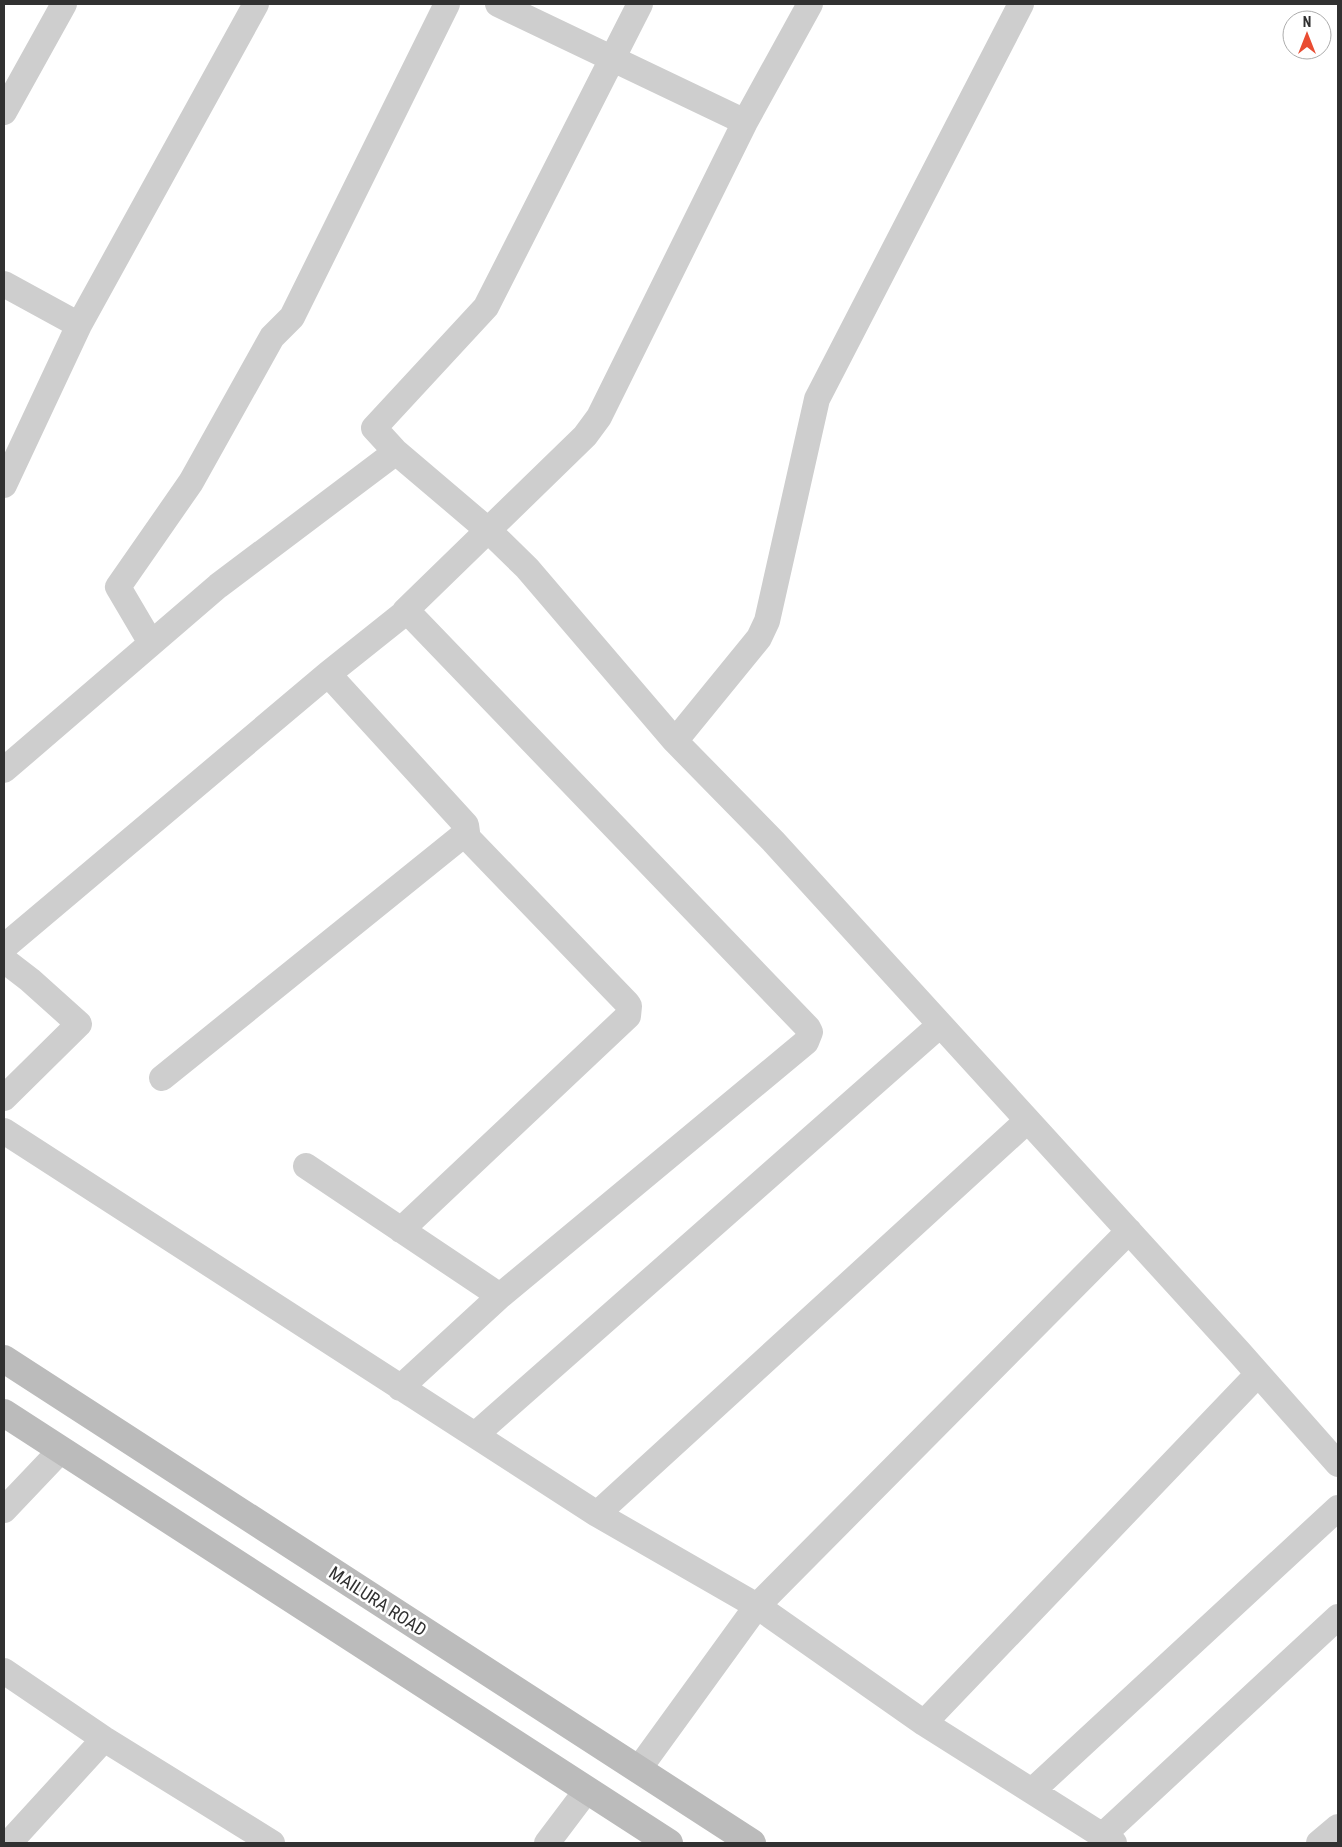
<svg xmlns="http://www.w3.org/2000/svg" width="1342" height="1847" viewBox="0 0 1342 1847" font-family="'Roboto Condensed',sans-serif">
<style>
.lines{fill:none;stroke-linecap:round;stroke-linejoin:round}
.street{stroke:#cecece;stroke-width:26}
.secondary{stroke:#bbb;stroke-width:28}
.labels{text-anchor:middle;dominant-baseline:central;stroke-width:5;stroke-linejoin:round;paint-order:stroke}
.street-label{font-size:18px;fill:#313131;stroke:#fff}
</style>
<rect width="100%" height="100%" fill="#fff"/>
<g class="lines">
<path class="street" d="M498,4l247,118
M640,4l-154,303 -112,121 22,24 93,79 38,37 148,173 98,100 466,511 99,112
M4,112l60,-108
M4,284l75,41
M4,485l75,-160 177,-321
M405,611l180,-175 14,-19 146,-295 65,-118
M151,643l-33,-56 73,-105 81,-145 20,-20 155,-313
M675,741l84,-103 8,-17 50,-222 204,-395
M4,770l214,-184 178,-134
M4,947l324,-273 79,-63 401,417 2,4 -4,10 -306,254 -100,92
M4,960l26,20 49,44 -75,74
M162,1078l305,-246 -1,-7 -138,-151
M4,1131l593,383 160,92 167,117 190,120
M306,1166l194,130
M401,1230l227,-214 1,-10 -2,-3 -162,-168
M475,1435l465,-410
M4,1510l57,-60
M597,1514l430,-393
M4,1671l100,68 168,104
M924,1723l334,-349
M638,1770l119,-164 372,-375
M1032,1791l306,-283
M1102,1836l236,-219
M9,1843l95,-104
M547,1843l40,-53
M1319,1843l19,-16"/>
<path class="secondary" d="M4,1359l748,484
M4,1413l665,430"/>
</g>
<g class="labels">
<g class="street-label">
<text transform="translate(378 1601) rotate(33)">MAILURA ROAD</text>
</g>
</g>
<rect width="1342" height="1847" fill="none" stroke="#313131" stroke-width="10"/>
<g transform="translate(1307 35)"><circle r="24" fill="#ffffff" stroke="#adadad"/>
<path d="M0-4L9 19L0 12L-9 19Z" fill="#e94c32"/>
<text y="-8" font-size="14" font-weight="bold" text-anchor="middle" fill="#313131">N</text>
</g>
</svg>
